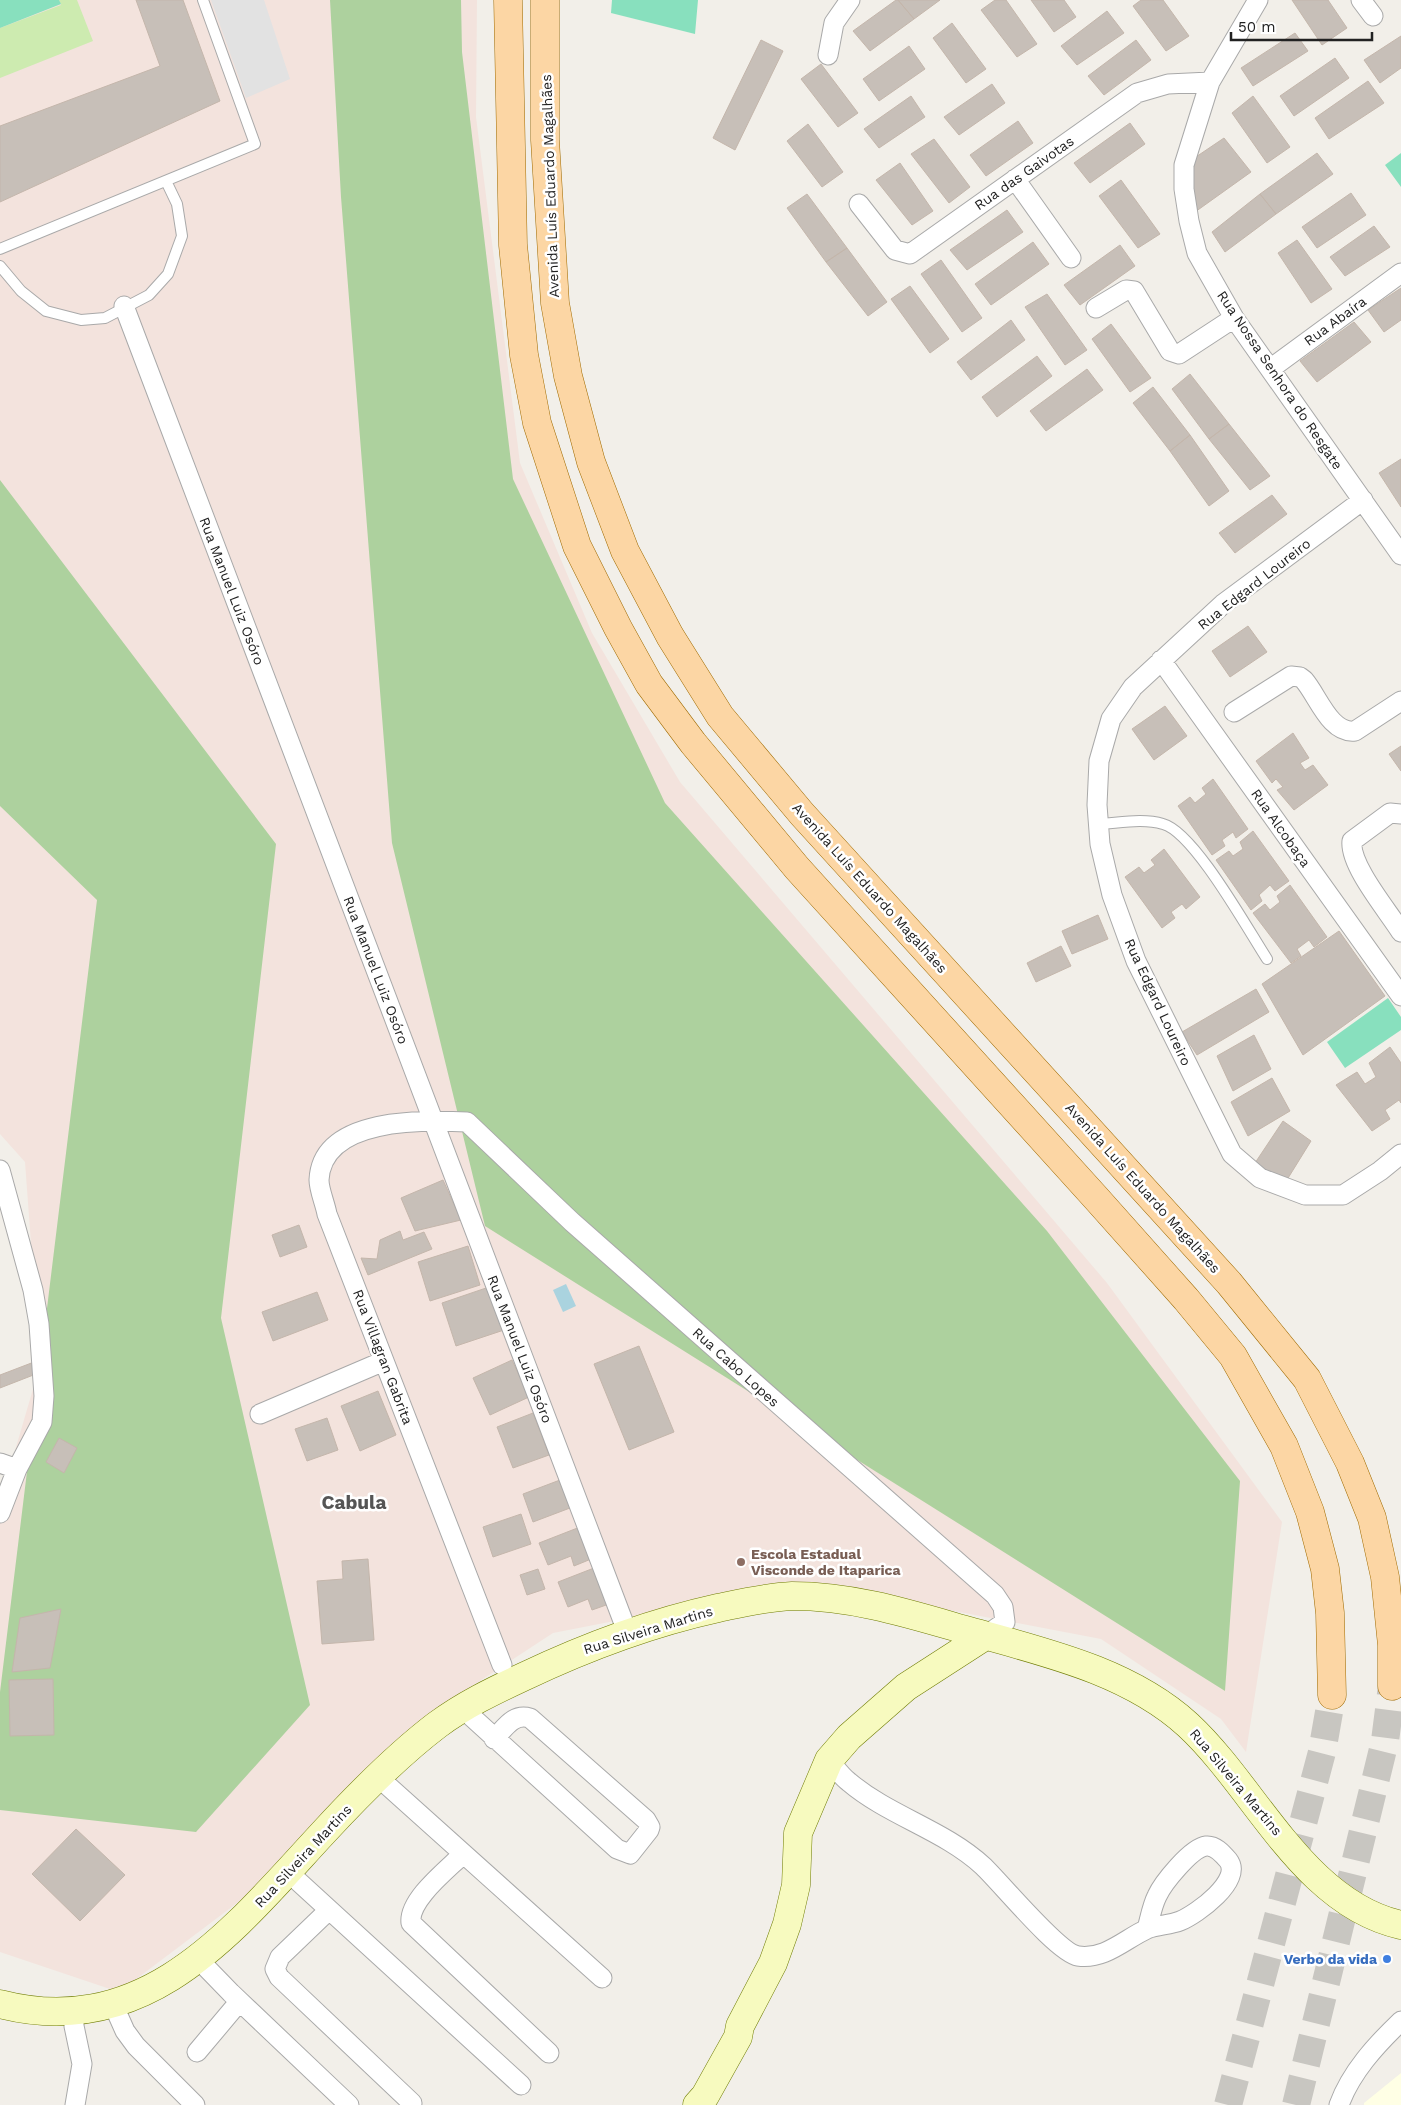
<svg xmlns="http://www.w3.org/2000/svg" width="1401" height="2105" viewBox="0 0 1401 2105" font-family="'Work Sans',sans-serif">
<style>
.education{fill:#ffffe5}
.military{fill:#f3e3dd}
.grass{fill:#cdebb0}
.forest{fill:#add19e}
.pitch{fill:#88e0be}
.parking{fill:#e2e2e2}
.water{fill:#aad3df}
.building{fill:#c7bfb8;stroke:#c4b6ab}
.lines{fill:none;stroke-linecap:round;stroke-linejoin:round}
.primary-tunnel{stroke:#c8c6c1;stroke-width:28;stroke-dasharray:28 14;stroke-linecap:butt}
.lane-casing{stroke:#a9a9a9;stroke-width:12}
.street-casing{stroke:#a9a9a9;stroke-width:21}
.secondary-casing{stroke:#707d05;stroke-width:29}
.primary-casing{stroke:#a06b00;stroke-width:29}
.lane{stroke:#fff;stroke-width:10}
.street{stroke:#fff;stroke-width:19}
.secondary{stroke:#f7fabf;stroke-width:28}
.primary{stroke:#fcd6a4;stroke-width:28}
.education-dot{fill:#8d6e63;stroke:#fff;stroke-width:2}
.shop-dot{fill:#3f7fe0;stroke:#fff;stroke-width:2}
.labels{text-anchor:middle;dominant-baseline:central;stroke-width:5;stroke-linejoin:round;paint-order:stroke}
.street-label{font-size:14px;fill:#222;stroke:#fff}
.education-label{font-size:14px;font-weight:bold;fill:#785e54;stroke:#fff;text-anchor:start}
.shop-label{font-size:14px;font-weight:bold;fill:#366cbe;stroke:#fff;text-anchor:end}
.district-label{font-size:19px;font-weight:bold;fill:#555;stroke:#fff}
</style>
<rect width="100%" height="100%" fill="#f2efe9"/>
<path class="education" d="M1401,2073v32h-37v-2z"/>
<path class="military" d="M0,0h477l-1,117 44,346 72,170 88,149 427,501 175,239 -36,230 -25,-33 -120,-80 -293,-56 -255,50 -133,87 -175,177 -126,95 -119,-40v-450l40,-137 -15,-203 -25,-28z"/>
<path class="grass" d="M59,0h18l16,41 -93,37v-50l61,-23z"/>
<path class="forest" d="M330,0h131l1,52 51,427 152,324 382,428 193,250 -15,210 -740,-465 -93,-383 -51,-646z
M0,480l276,364 -55,474 89,387 -114,127 -196,-22v-118l97,-792 -97,-94z"/>
<path class="pitch" d="M0,0h59l2,4 -61,24z
M612,0h86l-3,34 -84,-21z
M1401,153v34l-16,-22z
M1388,998l13,19v13l-56,38 -18,-26z"/>
<path class="parking" d="M211,0h53l26,79 -44,19z"/>
<path class="water" d="M566,1284l10,22 -13,6 -10,-22z"/>
<path class="building" d="M136,0h47l37,101 -220,101v-76l160,-60z
M896,0h2l16,19 -44,32 -17,-20z
M898,0h42l-26,19z
M995,0h11l31,44 -20,13 -36,-47z
M1031,0h33l12,17 -22,15z
M1141,0h22l26,36 -23,15 -33,-45z
M1292,0h36l19,28 -25,17z
M1107,11l17,22 -47,32 -16,-19z
M952,23l34,46 -20,14 -33,-45z
M1295,33l13,18 -55,35 -12,-18z
M1401,36v32l-21,15 -16,-23z
M761,40l22,11 -48,99 -22,-12z
M1136,40l15,20 -47,35 -16,-19z
M909,46l16,23 -46,32 -16,-22z
M1335,58l14,20 -55,38 -14,-20z
M821,64l37,49 -20,14 -37,-48z
M1368,81l16,22 -55,36 -14,-21z
M992,84l13,19 -46,32 -15,-18z
M911,96l14,21 -46,31 -15,-19z
M1253,96l37,51 -23,16 -35,-50z
M1018,121l15,22 -47,33 -16,-21z
M1130,123l15,21 -55,39 -16,-20z
M808,124l35,48 -21,15 -35,-46z
M1224,138l27,34 -63,45 -4,-52z
M934,139l36,48 -21,16 -38,-49z
M1317,153l16,21 -57,40 -16,-20z
M900,163l33,48 -21,14 -36,-45z
M1121,180l39,54 -22,14 -39,-52z
M1351,193l15,22 -49,33 -15,-21z
M807,194l40,54 -21,14 -39,-54z
M1260,194l16,20 -51,38 -13,-20z
M1007,210l16,22 -56,38 -17,-20z
M1374,226l16,21 -45,29 -15,-19z
M1297,240l35,49 -21,14 -33,-50z
M1033,242l16,22 -58,41 -16,-21z
M1120,245l15,21 -55,39 -16,-20z
M847,248l40,54 -19,14 -42,-54z
M941,260l41,58 -20,14 -41,-58z
M910,286l39,53 -19,14 -39,-54z
M1401,288v32l-17,12 -16,-22z
M1047,294l40,56 -22,15 -40,-58z
M1011,320l14,20 -54,40 -14,-18z
M1354,322l17,20 -54,40 -17,-21z
M1111,324l40,54 -21,14 -38,-53z
M1037,356l15,20 -55,41 -15,-20z
M1087,369l16,21 -57,41 -16,-20z
M1190,374l39,50 -20,15 -37,-50z
M1153,387l37,48 -20,16 -37,-48z
M1229,424l41,52 -20,14 -41,-51z
M1190,435l39,56 -20,15 -39,-55z
M1401,459v48l-22,-34z
M1272,495l15,19 -52,39 -16,-20z
M1248,626l19,26 -37,25 -18,-26z
M1165,706l22,30 -33,24 -22,-31z
M1293,733l16,25 -9,5 5,7 8,-5 15,20 -34,25 -17,-20 6,-3 -7,-8 -4,4 -16,-22z
M1401,746v25l-12,-17z
M1213,779l35,50 -12,9 -3,-6 -11,8 3,6 -13,9 -34,-49 12,-9 5,6 11,-9 -4,-6z
M1253,831l36,50 -14,10 -5,-6 -11,10 3,6 -11,9 -35,-50 13,-9 4,5 10,-7 -3,-7z
M1164,849l36,48 -14,12 -4,-5 -11,8 4,6 -13,10 -37,-51 14,-10 5,6 11,-8 -4,-5z
M1290,885l37,52 -13,10 -5,-7 -12,9 4,7 -10,7 -38,-50 12,-9 5,6 10,-8 -3,-6z
M1098,915l10,24 -36,15 -10,-23z
M1339,931l46,65 -82,59 -41,-71z
M1061,946l10,20 -35,16 -9,-19z
M1256,989l13,23 -72,43 -15,-23z
M1254,1035l17,34 -38,22 -16,-35z
M1390,1047l11,16v40l-2,-3 -14,10 5,9 -18,12 -36,-46 21,-13 8,12 11,-7 -7,-14z
M1272,1078l18,33 -42,25 -17,-34z
M1283,1121l28,20 -26,42 -30,-20z
M443,1180l18,40 -46,11 -14,-33z
M299,1225l8,22 -27,10 -8,-22z
M400,1231l3,9 21,-8 8,17 -64,26 -7,-17 16,1 3,-19z
M468,1246l12,39 -50,16 -12,-39z
M489,1287l15,43 -48,16 -14,-43z
M317,1292l11,28 -55,21 -11,-29z
M639,1346l35,86 -45,18 -35,-86z
M512,1360l17,37 -39,18 -17,-37z
M34,1362l2,12 -36,14v-13z
M378,1391l18,44 -36,16 -19,-45z
M533,1413l16,42 -36,13 -16,-41z
M327,1418l11,32 -31,11 -12,-32z
M59,1438l18,10 -13,25 -18,-11z
M560,1480l10,28 -37,14 -10,-28z
M521,1514l10,30 -38,13 -10,-30z
M580,1527l16,30 -22,9 -3,-10 -23,9 -9,-22z
M368,1559l6,81 -52,4 -5,-63 26,-2 -1,-18z
M594,1568l15,36 -17,6 -4,-11 -20,8 -10,-25z
M538,1569l7,20 -18,6 -7,-20z
M61,1609l-11,59 -38,4 8,-54z
M53,1679l1,56 -44,1 -1,-56z
M76,1829l49,46 -45,46 -48,-47z"/>
<g class="lines">
<path class="primary-tunnel" d="M1228,2105l94,-353 10,-57
M1296,2105l89,-364 7,-55"/>
<g class="lane-casing">
<path id="lane" d="M0,249l255,-105 -52,-144
M0,266l21,25 25,20 35,9 24,-2 44,-23 19,-21 14,-38 -5,-32 -11,-23
M1098,824c21,-1 45,-6 65,0 31,8 85,106 104,135"/>
</g>
<g class="street-casing">
<path id="street" d="M1258,0l-48,82 -26,83v24l5,32 8,32 37,65 167,237
M1361,0l12,16
M828,55l6,-32 16,-23
M1015,179l56,79
M859,204l36,46 15,4 227,-161 31,-9 42,-2
M124,306l504,1328
M1096,308l30,-18 8,1 36,60 9,3 55,-36
M1270,369l131,-96
M1363,500l-140,104 -90,83 -22,32 -12,42 -2,44 3,39 12,51 24,66 96,193 28,24 45,17h38l37,-24 21,-17
M1161,660l240,336
M1234,712l57,-36 9,1 4,3c14,16 26,54 51,51l46,-30
M1401,814l-11,-1 -38,28c-3,24 36,70 49,91
M0,1170l33,120 6,34 5,72 -2,26 -25,47 -17,44
M260,1414l124,-53
M0,1463l17,6
M502,1665l-175,-451c-2,-11 -8,-24 -8,-34 3,-63 104,-60 148,-58l105,100 423,373 8,12 2,15 -20,14
M462,1708l155,141 13,5 19,-24 1,-3 -4,-7 -116,-102c-17,-5 -25,10 -36,21
M829,1760c6,7 12,16 20,22 40,34 95,48 134,84 19,18 75,87 95,90 27,4 47,-17 69,-27 10,-4 23,-4 33,-8 17,-7 64,-41 48,-61 -6,-7 -13,-15 -22,-14 -15,2 -43,37 -49,50 -5,10 -7,22 -10,33
M378,1777l224,201
M463,1854c-16,16 -55,46 -52,69l138,130
M288,1872l233,213
M329,1910l-49,47 -5,12 4,8 133,126
M198,1959l33,34 118,112
M113,2004l12,27 11,15 59,59
M74,2012v14l8,38 -7,41
M197,2052l42,-50
M1339,2105c12,-33 37,-60 62,-84"/>
</g>
<g class="secondary-casing">
<path id="secondary" d="M0,2004c147,38 234,-75 323,-171 35,-38 72,-76 114,-108 27,-20 56,-34 86,-48 63,-30 127,-54 195,-69 24,-5 49,-11 74,-12 62,0 118,18 177,35 75,21 160,40 219,94 68,63 115,178 213,200
M697,2105l8,-9 33,-59 2,-11 33,-63 14,-39 9,-39 2,-52 31,-73 20,-23 57,-50 79,-51"/>
</g>
<g class="primary-casing">
<path id="primary" d="M508,0l5,245 11,110 13,68 40,123 41,82 31,56 44,59 104,125 299,330 90,101 47,57 51,90 26,66 15,57 5,44 2,82
M545,0v140l10,163 13,73 23,86 34,89 45,85 50,80 82,98 427,469 78,96 43,84 22,55 13,59 7,68v41"/>
</g>
<use href="#lane" class="lane"/>
<use href="#street" class="street"/>
<use href="#secondary" class="secondary"/>
<use href="#primary" class="primary"/>
</g>
<circle class="education-dot" cx="741" cy="1562" r="5"/>
<circle class="shop-dot" cx="1387" cy="1959" r="5"/>
<g class="labels">
<g class="street-label">
<text transform="translate(1024 173) rotate(-35)">Rua das Gaivotas</text>
<text transform="translate(550 186) rotate(-92)">Avenida Luís Eduardo Magalhães</text>
<text transform="translate(1335 321) rotate(-36)">Rua Abaíra</text>
<text transform="translate(1280 380) rotate(56)">Rua Nossa Senhora do Resgate</text>
<text transform="translate(1254 584) rotate(-38)">Rua Edgard Loureiro</text>
<text transform="translate(232 591) rotate(69)">Rua Manuel Luiz Osóro</text>
<text transform="translate(1281 828) rotate(55)">Rua Alcobaça</text>
<text transform="translate(870 888) rotate(48)">Avenida Luís Eduardo Magalhães</text>
<text transform="translate(376 970) rotate(69)">Rua Manuel Luiz Osóro</text>
<text transform="translate(1158 1002) rotate(65)">Rua Edgard Loureiro</text>
<text transform="translate(1143 1188) rotate(48)">Avenida Luís Eduardo Magalhães</text>
<text transform="translate(520 1349) rotate(69)">Rua Manuel Luiz Osóro</text>
<text transform="translate(383 1357) rotate(69)">Rua Villagran Gabrita</text>
<text transform="translate(736 1367) rotate(42)">Rua Cabo Lopes</text>
<text transform="translate(648 1630) rotate(-17)">Rua Silveira Martins</text>
<text transform="translate(1236 1782) rotate(50)">Rua Silveira Martins</text>
<text transform="translate(303 1856) rotate(-47)">Rua Silveira Martins</text>
</g>
<g class="education-label">
<text x="751" y="1554">Escola Estadual<tspan x="751" dy="16">Visconde de Itaparica</tspan></text>
</g>
<g class="shop-label">
<text x="1377" y="1959">Verbo da vida</text>
</g>
<g class="district-label">
<text x="354" y="1502">Cabula</text>
</g>
</g>
<path d="M1231 32v8h141v-8" fill="none" stroke="#222222" stroke-width="2.5"/>
<text x="1238" y="32" font-size="15" fill="#222222" stroke="#ffffff" stroke-width="4" paint-order="stroke">50 m</text>
</svg>
